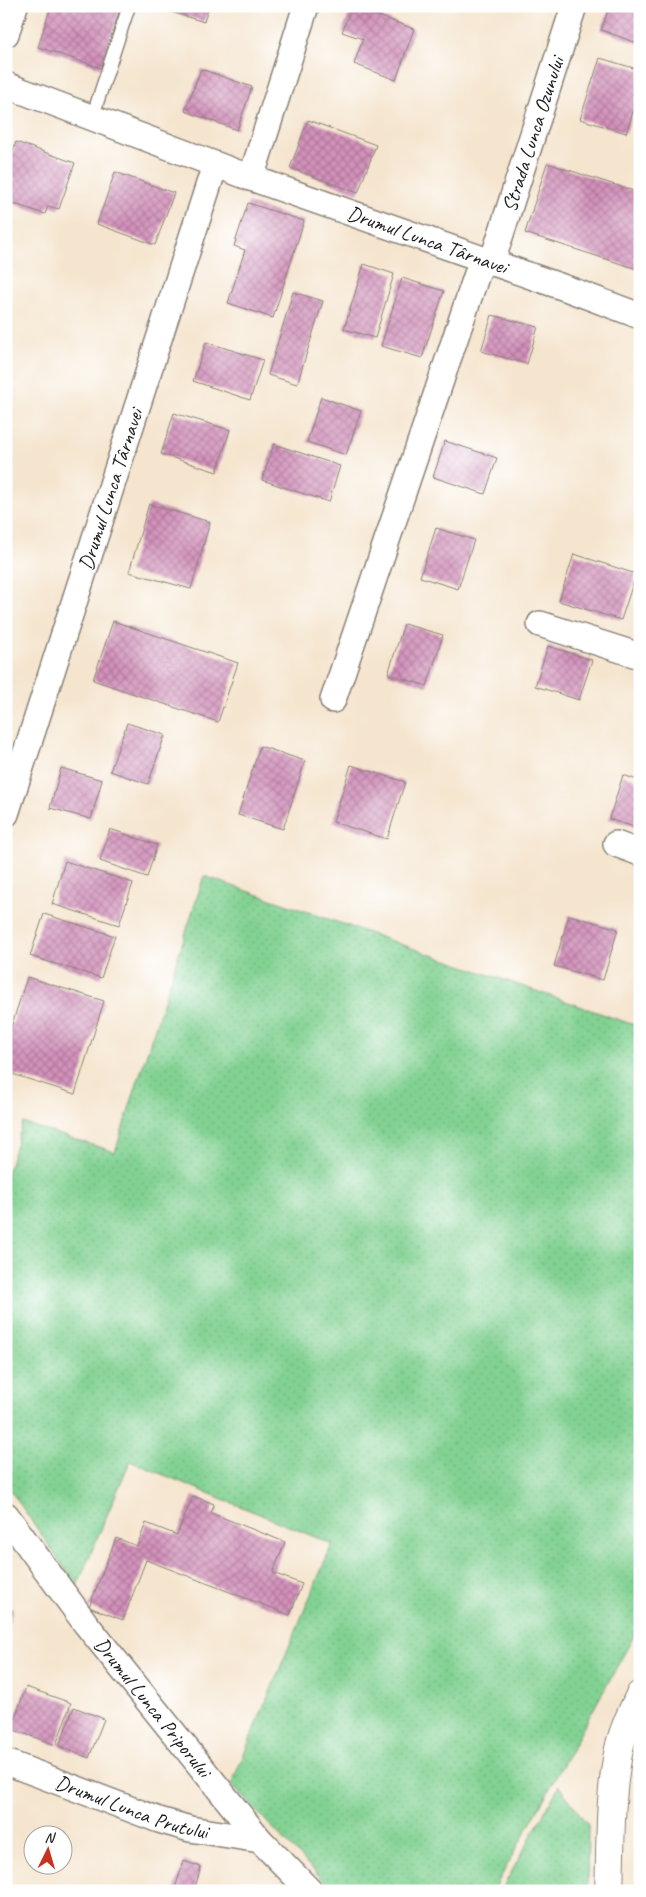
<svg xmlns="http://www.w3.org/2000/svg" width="646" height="1897" viewBox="0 0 646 1897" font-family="Caveat,sans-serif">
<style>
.grass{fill:url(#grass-dots);stroke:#4f7758}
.building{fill:url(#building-cross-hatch)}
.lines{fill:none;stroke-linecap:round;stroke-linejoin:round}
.service-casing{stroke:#888076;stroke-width:15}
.minor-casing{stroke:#888076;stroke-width:28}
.tertiary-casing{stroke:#888076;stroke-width:30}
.service{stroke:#fff;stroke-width:12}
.minor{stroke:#fff;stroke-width:25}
.tertiary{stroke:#fff;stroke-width:28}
.labels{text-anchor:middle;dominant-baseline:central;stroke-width:4;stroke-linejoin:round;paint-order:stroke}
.street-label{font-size:21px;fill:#1c1c1c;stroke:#fff}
</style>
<defs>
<pattern id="grass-dots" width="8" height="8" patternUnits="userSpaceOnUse" patternTransform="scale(1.25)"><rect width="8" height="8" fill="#82d293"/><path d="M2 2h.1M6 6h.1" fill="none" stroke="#70b47e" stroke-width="1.8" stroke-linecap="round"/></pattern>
<pattern id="building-cross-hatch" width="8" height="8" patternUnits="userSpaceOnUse" patternTransform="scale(1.25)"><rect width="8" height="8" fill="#d391bb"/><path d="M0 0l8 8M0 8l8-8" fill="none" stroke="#aa7697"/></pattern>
</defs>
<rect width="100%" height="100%" fill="#fff"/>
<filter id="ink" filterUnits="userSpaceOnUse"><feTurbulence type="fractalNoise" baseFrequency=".02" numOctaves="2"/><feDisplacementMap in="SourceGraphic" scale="10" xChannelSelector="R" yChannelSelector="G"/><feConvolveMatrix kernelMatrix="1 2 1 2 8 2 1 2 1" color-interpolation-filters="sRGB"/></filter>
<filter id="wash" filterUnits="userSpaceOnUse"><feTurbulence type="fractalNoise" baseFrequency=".0096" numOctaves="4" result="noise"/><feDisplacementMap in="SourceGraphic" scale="20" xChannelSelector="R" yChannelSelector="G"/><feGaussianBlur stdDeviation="1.12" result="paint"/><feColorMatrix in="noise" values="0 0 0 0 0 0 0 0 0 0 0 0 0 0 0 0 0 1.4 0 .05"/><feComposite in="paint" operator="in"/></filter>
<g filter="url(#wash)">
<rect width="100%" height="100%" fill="#f5e5cf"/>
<path class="grass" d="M204,876l436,151v598l-147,266h-159l-103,-106 101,-241 -202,-83 -53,125 -71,-102v-308l17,-53 92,29z
M559,1786l29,39 -1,66h-86z"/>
<g id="blocks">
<path class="building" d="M51,6h70l-20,62 -63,-21z
M167,6h42l-5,16 -39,-12z
M352,6l62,23 -18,51 -42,-16 9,-25 -21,-7z
M610,6h30v38l-39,-14z
M600,58l40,12v21l-14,42 -46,-14z
M201,69l51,18 -15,43 -52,-19z
M308,120l68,25 -18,48 -68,-25z
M16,142l59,21 -16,46 -11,-3 -3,8 -37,-12 4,-11 -6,-2v-18z
M547,163l93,30v77l-115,-37z
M115,172l59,21 -19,52 -58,-21z
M248,203l56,18 -31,97 -45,-15 17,-53 -11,-4z
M364,264l30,10 -19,64 -31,-9z
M402,278l42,13 -22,67 -41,-12z
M293,292l30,9 -26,83 -29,-9z
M492,315l46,12 -11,37 -46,-13z
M206,342l57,18 -13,40 -57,-19z
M321,397l40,14 -15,44 -39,-13z
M174,413l56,17 -13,42 -56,-18z
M445,441l52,17 -12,36 -52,-17z
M274,444l66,22 -11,36 -67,-22z
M149,504l61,18 -19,67 -62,-17z
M436,528l38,12 -16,49 -38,-12z
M574,554l62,20 -15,46 -62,-19z
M113,621l125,42 -20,59 -125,-42z
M404,624l39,11 -16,51 -39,-12z
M548,646l44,14 -13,40 -44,-14z
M127,723l38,12 -17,49 -38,-13z
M260,746l45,15 -22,68 -45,-14z
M351,765l54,17 -18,57 -54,-17z
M61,768l41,12 -11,39 -41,-11z
M623,775l17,6v48l-31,-10z
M110,829l47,16 -10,32 -47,-16z
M65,861l68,22 -14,42 -67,-21z
M44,914l71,22 -14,42 -71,-22z
M569,915l49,14 -15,51 -49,-14z
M27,977l77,24 -29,93 -69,-22v-28z
M193,1496l21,8 -3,9 74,29 -12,31 29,11 -12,31 -144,-55 -23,60 -34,-13 27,-69 21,8 9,-23 31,12z
M6,1608l7,2 -6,19h-1z
M26,1687l45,16 -15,42 -45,-16z
M74,1707l30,12 -15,39 -30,-12z
M184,1861l17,6 -7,24h-20z"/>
</g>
</g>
<g filter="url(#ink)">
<use href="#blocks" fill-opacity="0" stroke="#888076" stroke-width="1"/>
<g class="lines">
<g class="service-casing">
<path id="service" d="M92,118l37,-112"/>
</g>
<g class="minor-casing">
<g id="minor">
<path d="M6,34l9,-28"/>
<path id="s1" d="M6,85l245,93 317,111 72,27"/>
<path d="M251,178l55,-172"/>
<path id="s2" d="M492,262l82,-256"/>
<path d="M540,624l100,32"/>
<path d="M333,700l149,-441"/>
<path id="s3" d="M6,814l209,-649"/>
<path d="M616,844l24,9"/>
<path id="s4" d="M6,1515l80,109 174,216 50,51"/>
<path id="s5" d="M6,1762l153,58 31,9 70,11"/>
</g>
</g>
<g class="tertiary-casing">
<path id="tertiary" d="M609,1891c2,-47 0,-96 10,-142 4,-19 13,-37 21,-54"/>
</g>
<use href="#service" class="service"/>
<use href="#minor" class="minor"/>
<use href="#tertiary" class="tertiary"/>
</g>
</g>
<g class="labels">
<g class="street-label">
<text stroke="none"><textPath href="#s2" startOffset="134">Strada Lunca Ozunului</textPath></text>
<text stroke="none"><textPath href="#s1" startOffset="449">Drumul Lunca Târnavei</textPath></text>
<text stroke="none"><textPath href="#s3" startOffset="341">Drumul Lunca Târnavei</textPath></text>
<text stroke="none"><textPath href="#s4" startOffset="242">Drumul Lunca Priporului</textPath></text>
<text stroke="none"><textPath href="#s5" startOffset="134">Drumul Lunca Prutului</textPath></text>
</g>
</g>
<rect width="646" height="1897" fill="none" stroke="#fff" stroke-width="25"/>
<g transform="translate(48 1850) rotate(5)"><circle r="24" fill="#ffffff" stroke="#a4a4a4"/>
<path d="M0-4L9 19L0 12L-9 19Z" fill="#c8321e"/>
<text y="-8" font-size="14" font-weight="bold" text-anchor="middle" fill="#1c1c1c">N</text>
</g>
</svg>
